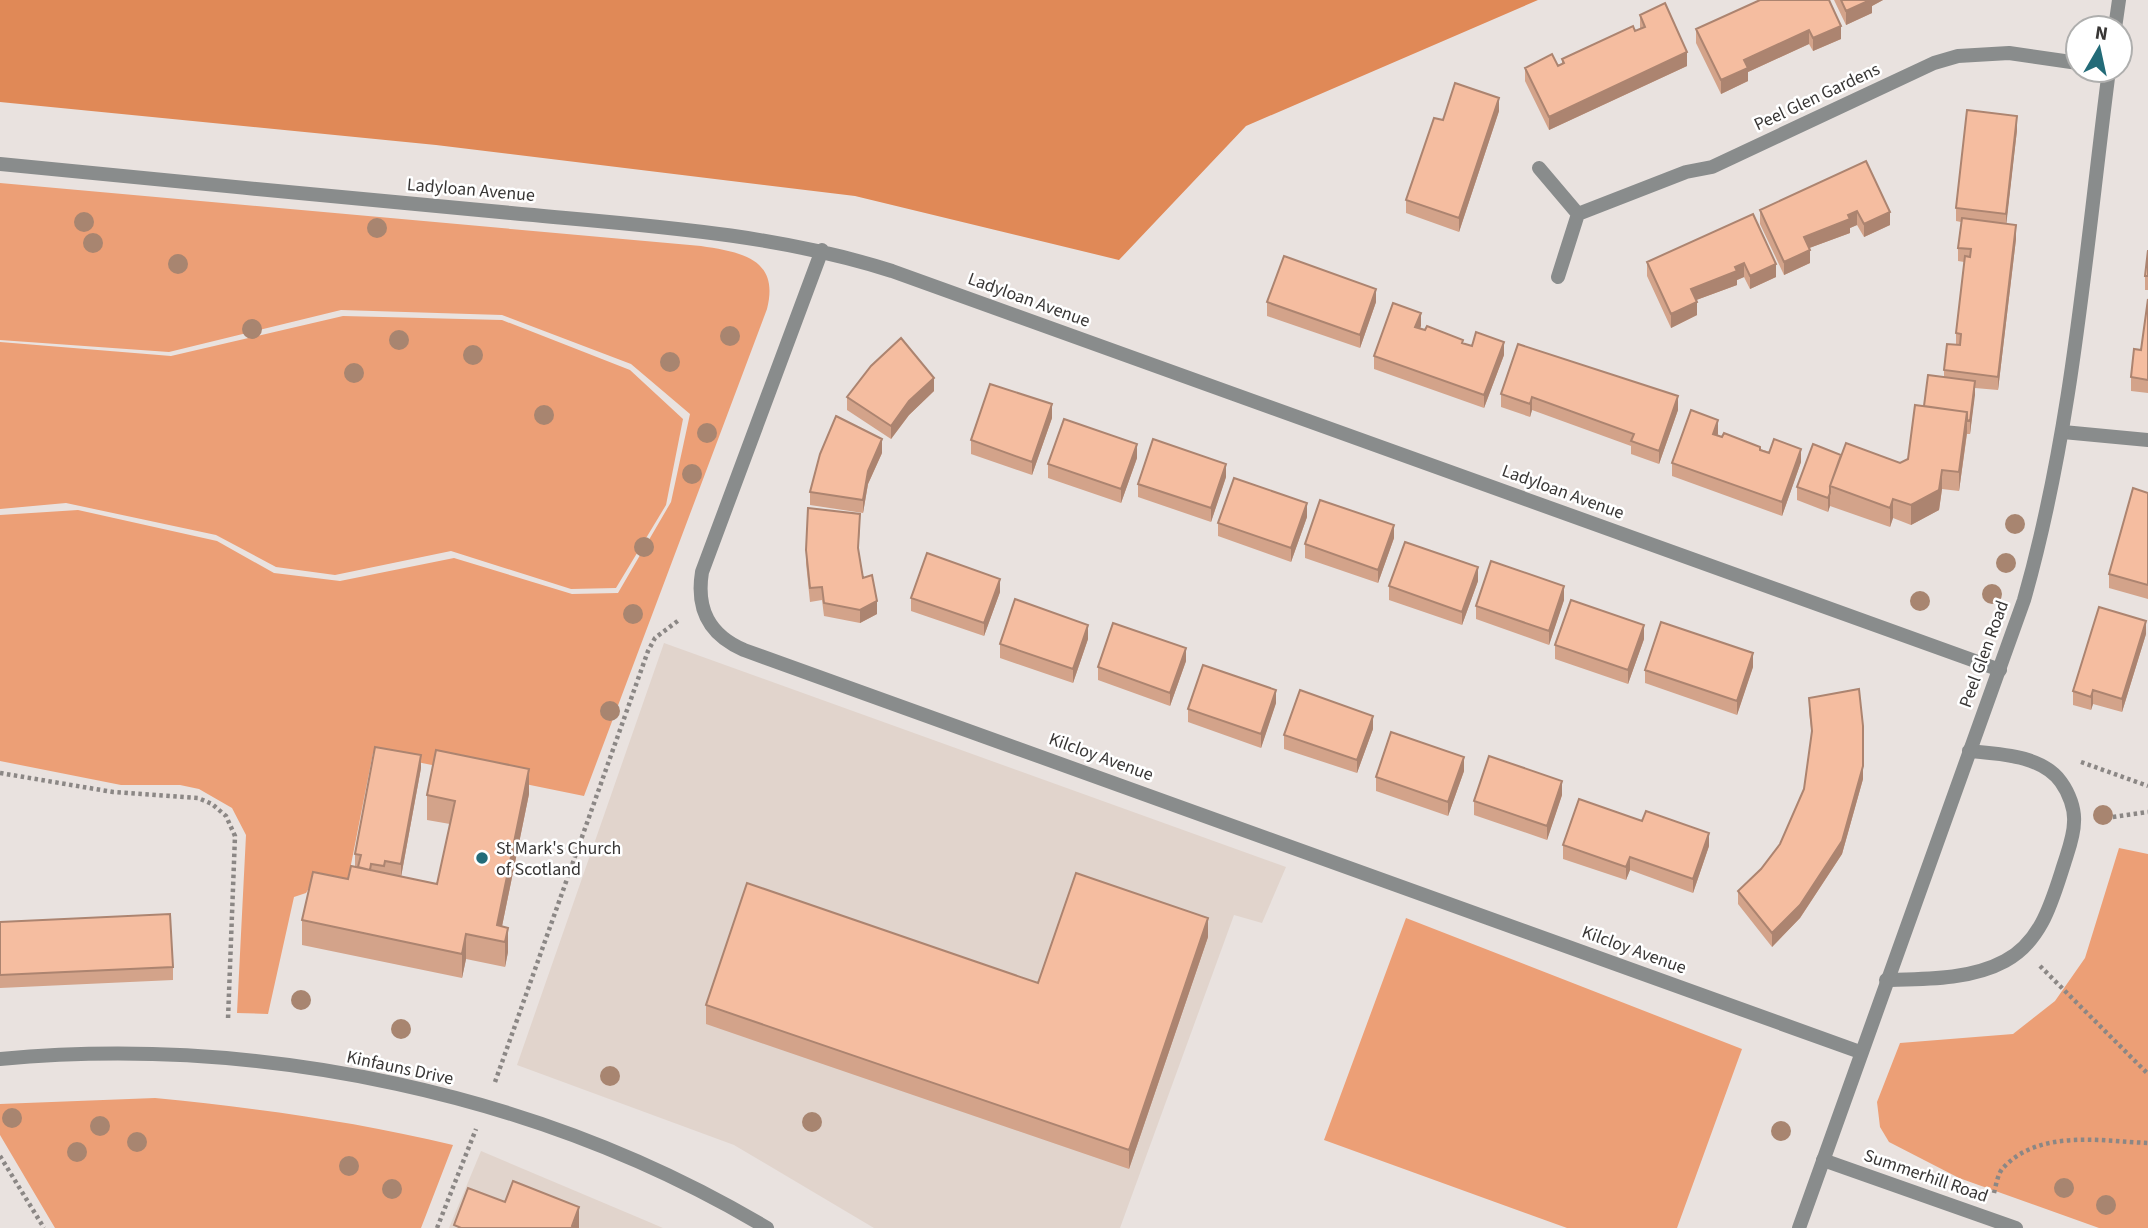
<svg xmlns="http://www.w3.org/2000/svg" width="2148" height="1228" viewBox="0 0 2148 1228" font-family="'Source Sans 3',sans-serif">
<style>
.built{fill:#e1d4cc}
.green{fill:#ec9f76}
.forest{fill:#e08957}
.lines{fill:none;stroke-linecap:round;stroke-linejoin:round}
.path{stroke:#8b8785;stroke-width:4.5;stroke-dasharray:3.5 3.5;stroke-linecap:butt}
.minor{stroke:#898c8c;stroke-width:14}
.tertiary{stroke:#898c8c;stroke-width:14}
.tree{fill:#a88570}
.wall{fill:#d3a38a}
.shaded-wall{fill:#ac8470}
.building{fill:#f5bda0;stroke:#ac8470;stroke-width:2}
.poi-dot{fill:#236b78;stroke:#fff;stroke-width:2.5}
.labels{text-anchor:middle;dominant-baseline:central;stroke-width:5;stroke-linejoin:round;paint-order:stroke}
.street-label{font-size:18px;fill:#383635;stroke:#fff}
.poi-label{font-size:18px;fill:#383635;stroke:#fff;text-anchor:start}
</style>
<rect width="100%" height="100%" fill="#e9e2df"/>
<path class="built" d="M664,643l622,224 -24,56 -28,-8 -114,313h-246l-140,-83 -217,-80z
M481,1151l168,71 14,6h-214z"/>
<path class="green" d="M0,183l701,63c39,6 79,12 66,63l-183,487 -211,-43 -27,137 -34,-7 -6,10 -12,4 -26,117 -31,-1 9,-178 -14,-27 -33,-19 -19,-4h-59l-121,-24v-246l78,-5 139,31 57,32 66,8 114,-23 118,36 46,-1 53,-91 19,-88 -59,-50 -129,-49 -161,-5 -172,42 -169,-12z
M343,316l159,4 128,50 53,49 -17,86 -50,83 -45,1 -120,-38 -116,24 -59,-8 -60,-32 -150,-32 -66,6v-167l171,14z
M2119,848l29,6v374h-49l-140,-50 -70,-36 -9,-15 -3,-25 23,-59 113,-9 42,-33 30,-43z
M1406,918l336,131 -65,179h-110l-243,-88z
M155,1098c101,10 199,23 298,47l-32,83h-366l-55,-93v-31z"/>
<path class="forest" d="M0,0h1538l-292,126 -127,134 -264,-64 -419,-51 -436,-43z"/>
<g class="lines">
<path class="path" d="M2081,762l67,24
M0,773l113,19 85,6 14,6 14,12 9,20 -7,183
M2099,819l49,-7
M2040,966l108,108
M495,1082l153,-431 7,-13 24,-18
M0,1156l44,72
M1994,1193c2,-8 4,-20 9,-25 36,-39 98,-27 145,-25
M437,1228l39,-99"/>
<path class="minor" d="M0,164c170,17 341,33 511,49 127,12 259,19 381,58l1108,399
M1539,168l39,46
M822,250l-120,322c-6,37 7,63 42,78l1116,402
M1558,277l20,-63 108,-42 26,-5 222,-104 24,-7 51,-3 69,10
M2063,432l85,8
M1886,980c39,-1 84,0 119,-19 37,-20 47,-60 59,-97 4,-13 10,-28 10,-42 1,-13 -5,-29 -13,-40 -19,-27 -62,-28 -92,-31
M1823,1160l193,68"/>
<path class="tertiary" d="M2115,28l4,-28
M0,1059c262,-24 541,34 767,169
M1799,1228l225,-628c49,-172 62,-353 85,-530"/>
</g>
<g class="tree">
<circle cx="84" cy="222" r="10"/>
<circle cx="377" cy="228" r="10"/>
<circle cx="93" cy="243" r="10"/>
<circle cx="178" cy="264" r="10"/>
<circle cx="252" cy="329" r="10"/>
<circle cx="730" cy="336" r="10"/>
<circle cx="399" cy="340" r="10"/>
<circle cx="473" cy="355" r="10"/>
<circle cx="670" cy="362" r="10"/>
<circle cx="354" cy="373" r="10"/>
<circle cx="544" cy="415" r="10"/>
<circle cx="707" cy="433" r="10"/>
<circle cx="692" cy="474" r="10"/>
<circle cx="2015" cy="524" r="10"/>
<circle cx="644" cy="547" r="10"/>
<circle cx="2006" cy="563" r="10"/>
<circle cx="1992" cy="594" r="10"/>
<circle cx="1920" cy="601" r="10"/>
<circle cx="633" cy="614" r="10"/>
<circle cx="610" cy="711" r="10"/>
<circle cx="2103" cy="815" r="10"/>
<circle cx="301" cy="1000" r="10"/>
<circle cx="401" cy="1029" r="10"/>
<circle cx="610" cy="1076" r="10"/>
<circle cx="12" cy="1118" r="10"/>
<circle cx="812" cy="1122" r="10"/>
<circle cx="100" cy="1126" r="10"/>
<circle cx="1781" cy="1131" r="10"/>
<circle cx="137" cy="1142" r="10"/>
<circle cx="77" cy="1152" r="10"/>
<circle cx="349" cy="1166" r="10"/>
<circle cx="2064" cy="1188" r="10"/>
<circle cx="392" cy="1189" r="10"/>
<circle cx="2106" cy="1205" r="10"/>
</g>
<path class="wall" d="M1760,0l81,39 -28,12 -4,-7 -61,28v9l-27,13 -25,-51v-14z
M1834,0h49l-11,6v7l-26,12z
M1640,15l47,51 -138,64 -24,-49v-13l33,-2 4,-2v-5l78,-30z
M1499,111l-40,121 -53,-19v-13l37,-80z
M2017,130l-11,94 10,15 -18,151 -23,-2 -5,46h-3l-8,57 -17,-2 -3,21 -28,15 -18,-7 -3,9 -60,-21 -2,6 -31,-12v-13l44,-32 59,8 8,-4 16,-53 20,-29v-7l12,-25v-12l8,-71 -6,-1v-13l3,-26 -5,-1v-13z
M1760,210l130,2v13l-26,12 -7,-12 -7,3v5l-41,15 1,15 -26,12 -24,-51z
M2148,250v40h-3v-14z
M1647,262l129,2v13l-26,12 -6,-12 -7,3v5l-41,15 1,15 -26,13 -24,-52z
M2148,299v94l-17,-2v-14l10,-27z
M1267,302h109l-16,46 -93,-32z
M1421,326l-1,2 52,18 32,9 -20,53 -110,-39v-13z
M934,391l-25,24 -18,24 -44,-29v-13z
M1501,394l177,16 -19,54 -28,-10v-8l-99,-36 -2,7 -29,-10z
M1052,418l-20,57 -61,-21v-14z
M1718,434l-1,1 84,27 -19,54 -110,-40v-13z
M882,453l-14,31 -5,29 -53,-8v-13z
M1137,458l-16,45 -73,-25v-14z
M1226,477l-15,45 -73,-25v-13z
M2148,493v106l-39,-11v-14z
M1307,517l-16,45 -73,-26v-13z
M860,528l-2,24 5,26 14,36 -17,9 -36,-7 -2,-16 -12,2 -4,-39v-13z
M1394,538l-16,45 -73,-25v-14z
M1478,581l-16,44 -73,-25v-14z
M1000,592l-16,44 -73,-25v-13z
M1564,600l-15,45 -73,-26v-13z
M2146,634l-24,78 -29,-8 -2,6 -18,-5v-14z
M1088,639l-15,44 -73,-25v-14z
M1644,639l-16,45 -73,-25v-14z
M1186,661l-16,45 -72,-26v-13z
M1753,667l-16,48 -92,-32v-13z
M1809,698l54,81 -21,75 -42,64 -28,29 -34,-43v-13l23,-22 19,-25 24,-55 8,-53 -3,-24z
M1276,703l-15,45 -73,-26v-13z
M1373,729l-16,44 -73,-24v-14z
M421,768l-20,109 36,7 13,-60 -23,-4v-25l102,-1 -27,132 6,26 -3,15 -39,-8 -4,19 -160,-33v-25l46,-41 7,-12v-13z
M1464,771l-16,45 -72,-25v-14z
M1562,795l-15,45 -73,-25v-14z
M1563,845l146,1 -16,47 -63,-23 -4,10 -63,-21z
M0,922l173,45v13l-173,8z
M1208,937l-79,232 -423,-145v-19l332,-22z"/>
<path class="shaded-wall" d="M1869,0h14l-11,6v7l-26,12v-14z
M1841,26v13l-28,12v-13z
M1809,30v14l-61,28v9l-27,13v-14l23,-20z
M1687,52v14l-138,64v-13z
M1499,98v13l-40,121v-14z
M2017,116v14l-11,97v-13z
M1857,211v14l-7,3v5l-46,17v-13z
M1890,212v13l-26,12v-13z
M2016,225v14l-18,151v-13z
M1810,250v13l-26,12v-13z
M1744,263v14l-7,3v5l-46,17v-13z
M1776,264v13l-26,12v-13z
M1376,289v13l-16,46v-13z
M1697,302v13l-26,13v-14z
M1421,313v13l-6,14v-13z
M1504,342v13l-20,53v-13z
M934,378v13l-25,24 -18,24v-13l18,-25z
M1975,381v14l-5,39v-13z
M1678,396v14l-19,54v-13z
M1532,397v13l-2,7v-13z
M1052,404v14l-20,57v-13z
M1967,412v20l-8,59v-19z
M1718,420v14l-5,13v-13z
M882,439v14l-14,31 -5,29v-13l5,-29z
M1137,444v14l-16,45v-14z
M1801,449v13l-19,54v-14z
M1226,464v13l-15,45v-14z
M1942,470v19l-3,21 -28,15v-20z
M1830,493v13l-2,6v-14z
M1893,499v19l-3,9v-19z
M1307,503v14l-16,45v-14z
M1394,525v13l-16,45v-13z
M1478,567v14l-16,44v-13z
M1000,579v13l-16,44v-13z
M1564,586v14l-15,45v-14z
M877,601v13l-17,9v-13z
M2146,621v13l-24,78v-13z
M1088,625v14l-15,44v-14z
M1644,625v14l-16,45v-14z
M1186,648v13l-16,45v-13z
M1753,653v14l-16,48v-14z
M1276,690v13l-15,45v-14z
M2093,690v14l-2,6v-13z
M1373,716v13l-16,44v-13z
M1863,726v53l-21,75 -42,64 -28,29v-14z
M421,755v13l-20,109v-13z
M1464,757v14l-16,45v-14z
M529,769v25l-30,147 -2,-16z
M1562,781v14l-15,45v-14z
M1709,833v13l-16,47v-14z
M1630,857v13l-4,10v-13z
M1208,918v19l-79,232v-19z
M508,928v24l-3,15v-25z
M466,934v25l-4,19v-24z
M579,1207v21h-7z"/>
<path class="building" d="M1760,0h69l12,26 -28,12 -4,-8 -65,30 4,8 -27,12 -25,-51z
M1841,0h29l-24,11z
M1665,3l22,49 -138,65 -24,-49 27,-14 6,12 6,-3 -2,-4 71,-33 2,5 10,-4 -5,-12z
M1455,83l44,15 -40,120 -53,-18 28,-82 9,2z
M1967,110l50,6 -11,98 -50,-6z
M1866,161l24,51 -26,12 -7,-13 -9,4 2,4 -46,18 6,13 -26,12 -24,-52z
M1753,214l23,50 -26,12 -6,-13 -9,4 2,4 -46,18 6,13 -26,12 -24,-52z
M1962,218l54,7 -18,152 -54,-7 3,-26 13,1 1,-11 -5,-1 9,-77 5,1 1,-8 -13,-1z
M2148,250v26h-3z
M1284,256l92,33 -16,46 -93,-33z
M2148,299v81l-17,-3 3,-28 7,1z
M1393,303l28,10 -6,14 10,3 2,-4 36,14 -1,3 10,3 4,-14 28,10 -20,53 -110,-39z
M901,338l33,40 -25,23 -18,25 -44,-29 24,-31z
M1518,344l160,52 -19,55 -28,-10 3,-7 -102,-37 -2,7 -29,-10z
M1928,375l47,6 -5,40 -3,-1v-8l-43,-6z
M990,384l62,20 -20,58 -61,-22z
M1915,405l52,7 -8,60 -17,-2 -3,20 -28,15 -18,-6 -3,9 -60,-22 16,-43 54,20 8,-4z
M1691,410l27,10 -5,14 9,3 2,-4 36,14v3l9,3 5,-14 27,10 -19,53 -110,-39z
M836,416l46,23 -14,32 -5,29 -53,-8 10,-38z
M1064,419l73,25 -16,45 -73,-25z
M1153,439l73,25 -15,44 -73,-24z
M1813,444l28,11 -11,31v7l-2,5 -31,-11z
M1234,478l73,25 -16,45 -73,-25z
M2133,488l15,5v92l-39,-11z
M1320,500l74,25 -16,45 -73,-26z
M808,508l52,6 -2,34 5,30 9,-3 5,26 -17,9 -36,-7 -2,-16 -12,1 -4,-38z
M1405,542l73,25 -16,45 -73,-26z
M927,553l73,26 -16,44 -73,-25z
M1491,561l73,25 -15,45 -73,-25z
M1015,599l73,26 -15,44 -73,-25z
M1571,600l73,25 -16,45 -73,-25z
M2099,607l47,14 -24,78 -29,-9 -2,7 -18,-6z
M1661,622l92,31 -16,48 -92,-31z
M1113,623l73,25 -16,45 -72,-26z
M1203,665l73,25 -15,44 -73,-25z
M1859,689l4,37v40l-21,75 -42,64 -28,28 -34,-42 23,-22 19,-25 24,-55 8,-58 -3,-33z
M1300,690l73,26 -16,44 -73,-25z
M1391,732l73,25 -16,45 -72,-25z
M375,747l46,8 -20,109 -16,-3 -1,5 -13,-2 -1,6 -12,-3 3,-12 -6,-1z
M436,750l93,19 -32,156 11,3 -3,14 -39,-8 -4,20 -160,-34 11,-48 35,7 3,-13 86,18 18,-83 -28,-6z
M1489,756l73,25 -15,45 -73,-25z
M1579,799l63,22 4,-10 63,22 -16,46 -63,-22 -4,10 -63,-22z
M1076,873l132,45 -79,232 -423,-145 41,-122 291,100z
M170,914l3,53 -173,8v-53z
M513,1181l66,26 -7,19 4,2h-115l-7,-3 14,-37 37,14z"/>
<circle class="poi-dot" cx="482" cy="858" r="7"/>
<g class="labels">
<g class="street-label">
<text transform="translate(1817 97) rotate(-25)">Peel Glen Gardens</text>
<text transform="translate(471 190) rotate(5)">Ladyloan Avenue</text>
<text transform="translate(1029 300) rotate(20)">Ladyloan Avenue</text>
<text transform="translate(1563 492) rotate(20)">Ladyloan Avenue</text>
<text transform="translate(1984 654) rotate(-70)">Peel Glen Road</text>
<text transform="translate(1101 757) rotate(20)">Kilcloy Avenue</text>
<text transform="translate(1634 950) rotate(20)">Kilcloy Avenue</text>
<text transform="translate(400 1068) rotate(12)">Kinfauns Drive</text>
<text transform="translate(1926 1176) rotate(19)">Summerhill Road</text>
</g>
<g class="poi-label">
<text x="496" y="848">St Mark's Church<tspan x="496" dy="21">of Scotland</tspan></text>
</g>
</g>
<g transform="translate(2099 49) rotate(9)"><circle r="33" fill="#ffffff" stroke="#afafae" stroke-width="2"/>
<path d="M0-5L12 26L0 18L-12 26Z" fill="#236b78"/>
<text y="-10" font-size="19" font-weight="bold" text-anchor="middle" fill="#383635">N</text>
</g>
</svg>
